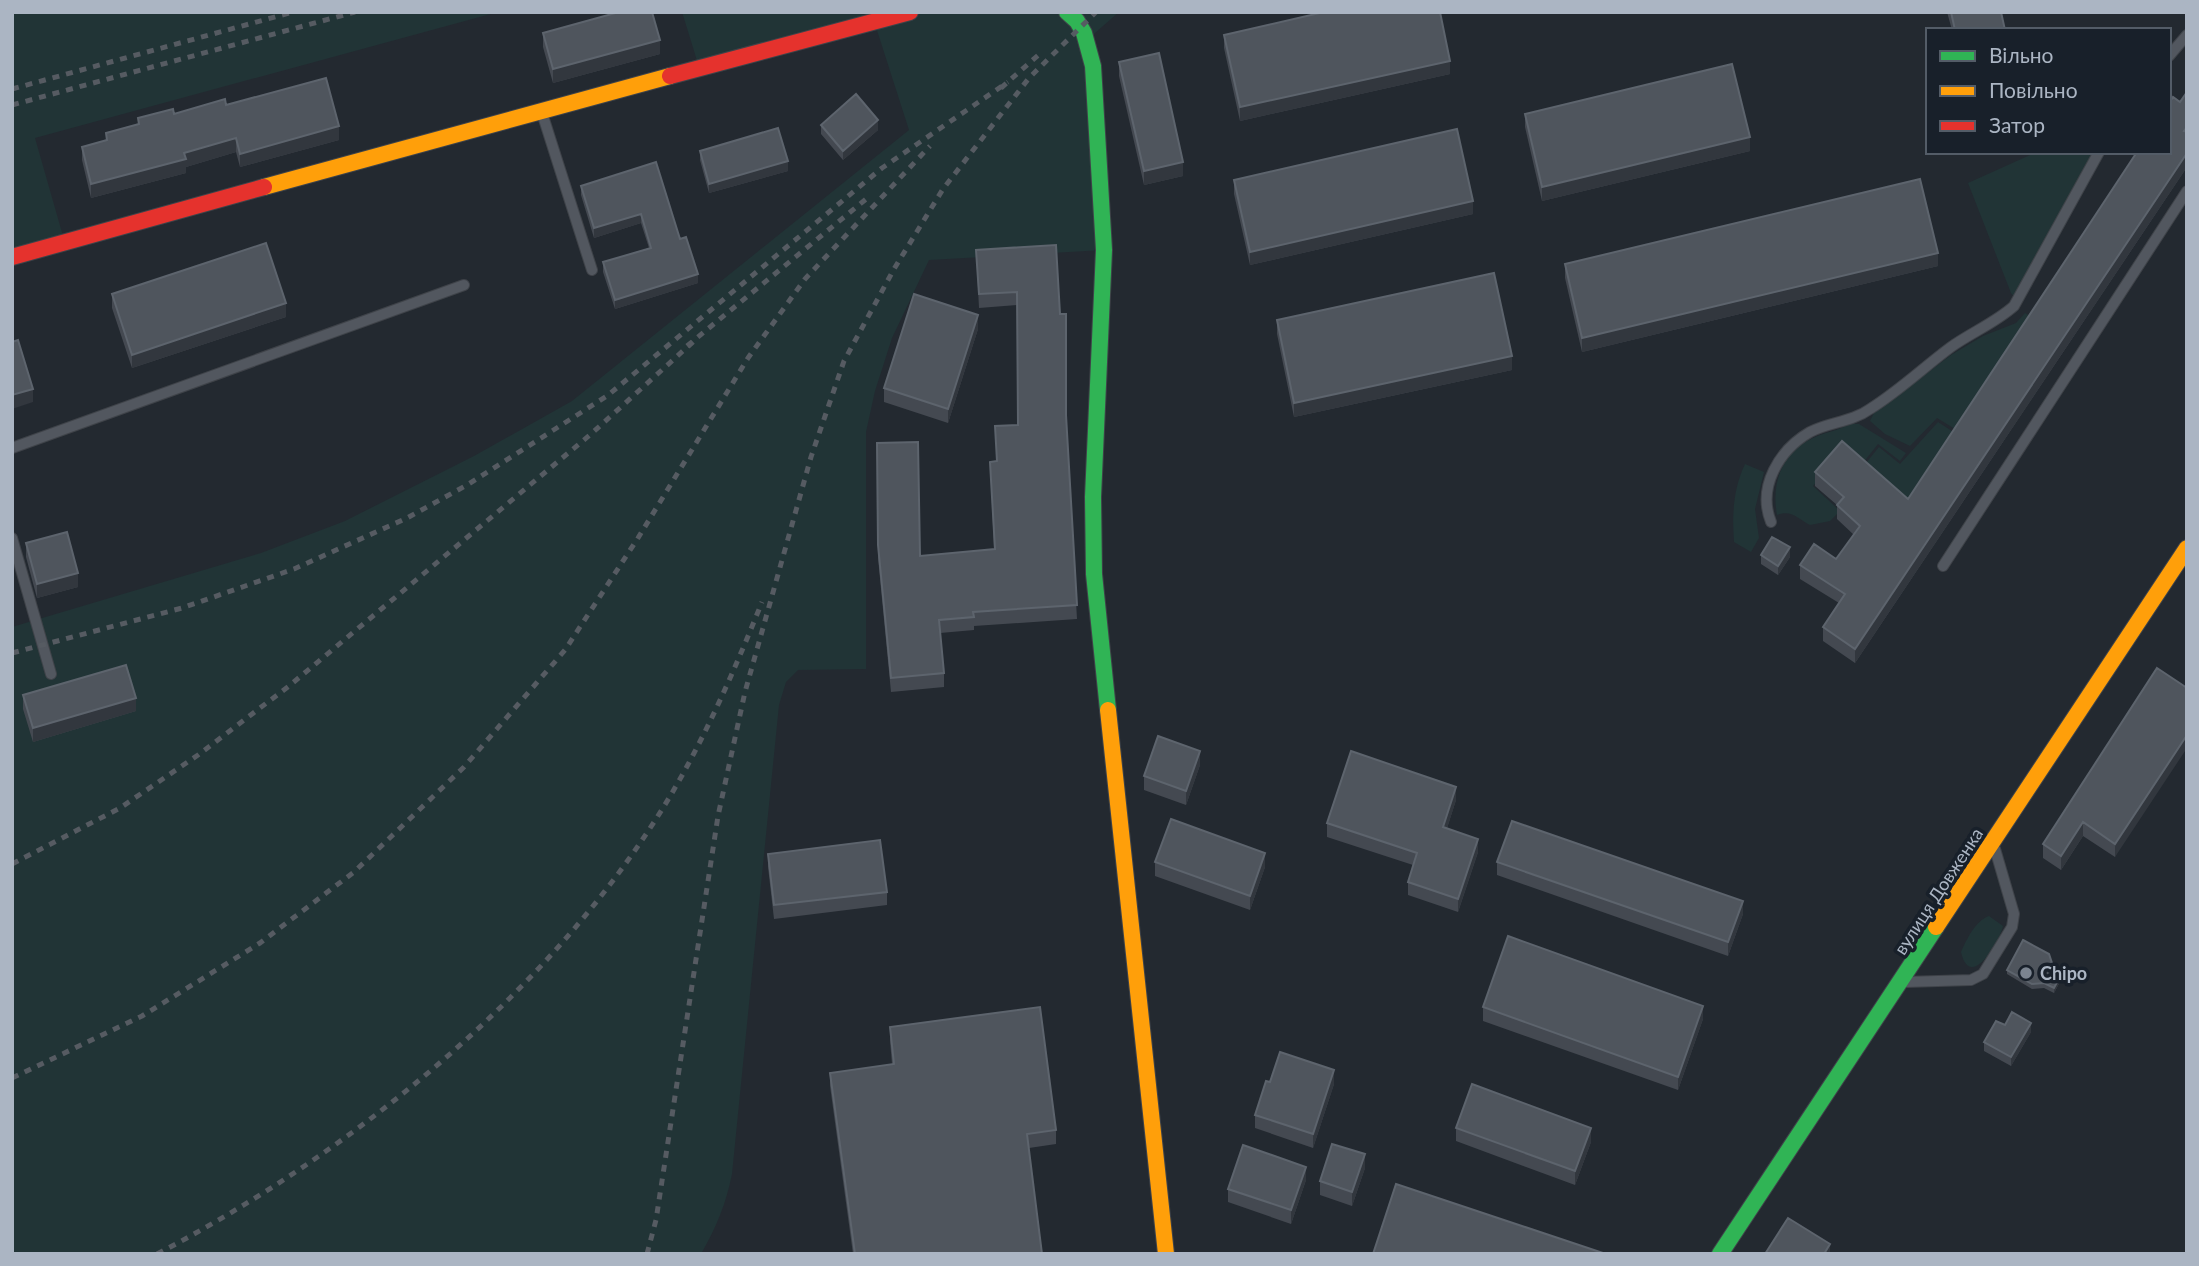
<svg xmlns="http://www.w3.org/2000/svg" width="2199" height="1266" viewBox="0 0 2199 1266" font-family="Lato,sans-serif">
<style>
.green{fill:#213436}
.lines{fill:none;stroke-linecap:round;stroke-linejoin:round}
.lane-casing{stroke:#3f4349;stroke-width:12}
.fast-casing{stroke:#3f4349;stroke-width:18}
.slow-casing{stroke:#3f4349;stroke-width:18}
.jam-casing{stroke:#3f4349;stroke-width:18}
.lane{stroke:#52575f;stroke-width:10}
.fast{stroke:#30b455;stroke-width:16}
.slow{stroke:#ff9f0a;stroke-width:16}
.jam{stroke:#e5322d;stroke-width:16}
.rail{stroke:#565b62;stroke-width:5;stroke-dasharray:7 7;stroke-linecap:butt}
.wall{fill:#444951}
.shaded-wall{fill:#32373e}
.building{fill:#4f555d;stroke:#5d646d;stroke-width:2}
.poi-dot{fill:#7b8490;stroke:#18202a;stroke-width:2.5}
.labels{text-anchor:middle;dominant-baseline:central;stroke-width:7;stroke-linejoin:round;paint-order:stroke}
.street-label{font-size:18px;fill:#abb5c3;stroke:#18202a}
.poi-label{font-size:18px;font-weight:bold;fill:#abb5c3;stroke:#18202a;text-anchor:start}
</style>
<rect width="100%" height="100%" fill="#232930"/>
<path class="green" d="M12,12h486l-463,126 30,105 -53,14z
M682,12h437l-32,28 17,210 -175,10 -37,78 -17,53 -9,41v237l-68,1 -12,12 -7,23 -47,469c-6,30 -16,54 -31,80h-689v-627l249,-74 84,-32 129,-65 98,-55 337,-271 -35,-109 -175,46z
M2037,152h62l-82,149 -6,-8 -43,-110z
M2025,313l10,6 -75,113 -23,-14 -27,28 -25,-12 -15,-13 4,-8 77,-58 32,-19 33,-13z
M1938,422l20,13 -61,92 -36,-58 18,-22 21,17z
M1849,424h10l47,29 -6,8 -22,-17 -19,24 -18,-14 -28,32 27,25 -10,10 -20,4c-12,-6 -18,-16 -33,-10 -6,-32 5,-63 36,-77 12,-6 25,-7 36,-14z
M1745,464l19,8 -9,37 4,29 -8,14 -17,-10c-2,-28 -1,-52 11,-78z
M1989,916l14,10c-3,15 -33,66 -42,26 6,-13 14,-31 28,-36z"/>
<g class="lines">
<g class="lane-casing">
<path id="lane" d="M2169,56l18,-21
M542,113l50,157
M12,448l452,-163
M1771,522c-14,-35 8,-72 39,-90 19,-10 42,-10 60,-23 29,-18 54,-42 81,-62 21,-15 44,-24 63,-41l85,-154
M12,538l39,136
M1943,566l244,-375
M1905,982l66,-2 12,-6 29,-47 2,-13 -19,-65"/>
</g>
<g class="fast-casing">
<path id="fast" d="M1067,12l10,9 7,12 9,33 11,184 -11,247 1,77 14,136
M1720,1254l216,-327"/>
</g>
<g class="slow-casing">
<path id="slow" d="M264,187l406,-111
M1108,710l58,544
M1936,927l251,-379"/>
</g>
<g class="jam-casing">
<path id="jam" d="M670,76l240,-64
M12,257l252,-70"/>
</g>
<use href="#lane" class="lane"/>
<use href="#fast" class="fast"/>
<use href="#slow" class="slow"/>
<use href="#jam" class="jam"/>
<path class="rail" d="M1001,88l42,-37
M12,89l281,-77
M12,105l343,-93
M687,346l184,-151
M12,653l170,-45 112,-39 113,-51 60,-33 140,-89 275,-228 126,-86
M12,864l108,-56 78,-53 91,-69 302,-252 103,-93
M12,1078l130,-62 118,-73 94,-71 110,-105 101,-117 73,-112 110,-180 57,-79 125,-133
M157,1254c197,-103 396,-263 512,-456 37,-62 66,-129 93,-196
M647,1254l9,-34 62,-404 27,-124 66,-235 33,-96 50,-92 49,-80 86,-111 67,-66"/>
</g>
<path class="wall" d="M1947,12h54l4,18h-53z
M543,33l117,21 -107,29 -10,-36z
M1224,35l226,39 -210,47 -16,-73z
M1119,62l64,114 -39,9 -25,-109z
M2187,92v75l-332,496 -32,-22v-14l16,-24 -39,-24v-14l36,-6 18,-24 -17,-16v-14l-22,-19v-14l93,27z
M226,105l113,35 -99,27 -4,-15 -50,15v6l-95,25 -9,-38v-13l24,-7v-7l32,-8v-7l36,-4z
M1525,114l225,37 -208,50 -17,-74z
M821,125l57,5 -35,30 -22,-26z
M700,151l88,20 -79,22 -9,-33z
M656,162l24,77 18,44 -83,26 -12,-37v-10l46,-14 -8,-25 -47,15 -13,-43v-9z
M1234,180l239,34 -223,51 -16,-71z
M1056,245l21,374 -103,7v4l-34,3 4,40v14l-53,5 -13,-134 -1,-115 43,113 74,-7 -4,-87 7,-1 -2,-35 22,-1v-120l-38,3 -3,-58z
M1565,264l373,2 -356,86 -17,-74z
M112,294l174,23 -154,51 -20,-60z
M1277,320l235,50 -218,47 -17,-83z
M978,329l-30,94 -64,-21v-14z
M26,543l52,44 -41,11 -11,-41z
M1761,555l29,2 -12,18 -17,-11z
M2187,688l-72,169 -32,-21 -22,34 -18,-12v-14z
M23,695l113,16 -103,31 -10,-33z
M1200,765l-14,40 -42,-15v-14z
M1456,800l-9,28 31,24 -20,60 -50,-17v-13l5,-17 -86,-28v-14z
M768,854l119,38v13l-113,14 -6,-52z
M1155,862l110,5 -15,43 -95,-34z
M1497,862l246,52 -15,42 -231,-81z
M2053,966l10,10 -9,17 -10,-5 -12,1 -25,-15v-4z
M1483,1007l220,12 -25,71 -195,-69z
M890,1027l166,103v14l-27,4 13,106h-189l-23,-168v-13l62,-9 -2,-23z
M2031,1032l-20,34 -27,-15v-9z
M1270,1082l64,2 -21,64 -58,-20v-13z
M1456,1128l135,14 -16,43 -119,-44z
M1365,1168l-13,38 -32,-11v-14z
M1306,1180l-15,44 -63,-22v-13z"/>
<path class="shaded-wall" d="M660,40v14l-107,29v-14z
M1450,61v13l-210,47v-14z
M878,120v10l-35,30v-9z
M339,126v14l-99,27v-13z
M1750,137v14l-208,50v-14z
M236,138v14l-50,15v6l-95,25v-14l93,-31z
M2187,153v14l-332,496v-14z
M788,161v10l-79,22v-9z
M1183,162v14l-39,9v-14z
M1473,201v13l-223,51v-13z
M641,214v9l-47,15v-10z
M1938,253v13l-356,86v-14z
M698,274v9l-83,26v-9z
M286,303v14l-154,51v-13z
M978,315v14l-30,94v-14z
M1512,356v14l-218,47v-14z
M33,389v13l-21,7v-14z
M1790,547v10l-12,18v-9z
M78,573v14l-41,11v-14z
M136,698v13l-103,31v-14z
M2187,735v13l-72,109v-13z
M1200,751v14l-14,40v-14z
M1456,787v13l-13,41v-14z
M2083,822v14l-22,34v-14z
M1478,839v13l-20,60v-13z
M1265,853v14l-15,43v-14z
M1743,901v13l-15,42v-14z
M2063,971v5l-9,17v-5z
M1703,1006v13l-25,71v-13z
M2031,1023v9l-20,34v-9z
M1334,1070v14l-21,64v-14z
M1591,1128v14l-16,43v-14z
M1365,1154v14l-13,38v-14z
M1306,1167v13l-15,44v-14z
M1830,1244v10h-6z"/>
<path class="building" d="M619,12h33l8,28 -107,29 -10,-36z
M1324,12h116l10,49 -210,46 -16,-72z
M1951,12h50l4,18h-50z
M1159,53l24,109 -39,9 -25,-109z
M1732,64l18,73 -208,50 -17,-73z
M326,78l13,48 -99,28 -4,-16 -52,15 2,6 -95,25 -9,-37 25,-7 -1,-7 33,-9 -1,-6 35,-9 1,5 51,-15 1,6z
M2187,92v35l-3,4 3,1v21l-332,496 -32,-22 22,-33 -45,-29 14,-21 22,15 24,-33 -23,-21 7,-8 -29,-25 27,-31 66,58 229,-347h32v-49l4,-6 7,5z
M856,94l22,26 -35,31 -22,-26z
M778,128l10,33 -79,23 -9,-33z
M1457,129l16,72 -223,51 -16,-72z
M656,162l24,77 6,-2 12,37 -83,26 -12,-38 48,-14 -10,-34 -47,14 -13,-42z
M1920,179l18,74 -356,85 -17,-74z
M266,243l20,60 -154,52 -20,-61z
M1056,245l4,69h6v101l11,190 -104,7 1,5 -35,3 5,53 -53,5 -13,-133 -1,-102 41,-1 2,114 75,-7 -5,-87 7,-1 -2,-35 23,-1 -1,-133 -38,2 -3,-44z
M1494,273l18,83 -218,47 -17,-83z
M914,294l64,21 -30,94 -64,-21z
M18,340l15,49 -21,6v-53z
M67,532l11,41 -41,11 -11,-41z
M1772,537l18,10 -12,19 -17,-11z
M126,665l10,33 -103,30 -10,-33z
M2157,668l30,20v47l-72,109 -32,-22 -22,34 -18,-12z
M1158,736l42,15 -14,40 -42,-15z
M1351,751l105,36 -13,40 35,12 -20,60 -50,-17 9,-29 -90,-30z
M1171,819l94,34 -15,43 -95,-34z
M1512,821l231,80 -15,41 -231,-80z
M880,840l7,52 -113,13 -6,-51z
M1508,936l195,70 -25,71 -195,-70z
M2023,940l26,14 4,12 10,5 -9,17 -10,-5 -12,1 -25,-14z
M1040,1007l16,123 -29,4 15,120h-187l-25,-181 64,-9 -4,-37z
M2012,1012l19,11 -20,34 -27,-15 12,-21 9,4z
M1280,1052l54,18 -21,64 -58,-19 11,-34 4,1z
M1472,1084l119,44 -16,43 -119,-43z
M1332,1144l33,10 -13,38 -32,-11z
M1243,1145l63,22 -15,43 -63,-21z
M1396,1184l207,69v1h-230z
M1788,1218l42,26 -6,10h-59z"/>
<circle class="poi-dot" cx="2026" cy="973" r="7"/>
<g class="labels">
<g class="street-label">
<text transform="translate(1938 891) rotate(-57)">вулиця Довженка</text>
</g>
<g class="poi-label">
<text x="2040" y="973">Chipo</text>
</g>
</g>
<rect width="2199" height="1266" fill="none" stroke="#abb5c3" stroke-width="28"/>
<rect x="1926" y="28" width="245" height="126" fill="#18202a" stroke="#535c67" stroke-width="2"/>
<rect x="1940" y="51" width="35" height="10" fill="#30b455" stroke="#535c67" stroke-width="2"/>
<text x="1989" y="63" font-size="21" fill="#abb5c3">Вільно</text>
<rect x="1940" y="86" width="35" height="10" fill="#ff9f0a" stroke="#535c67" stroke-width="2"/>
<text x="1989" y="98" font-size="21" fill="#abb5c3">Повільно</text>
<rect x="1940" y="121" width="35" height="10" fill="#e5322d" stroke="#535c67" stroke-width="2"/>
<text x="1989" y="133" font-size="21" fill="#abb5c3">Затор</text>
</svg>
